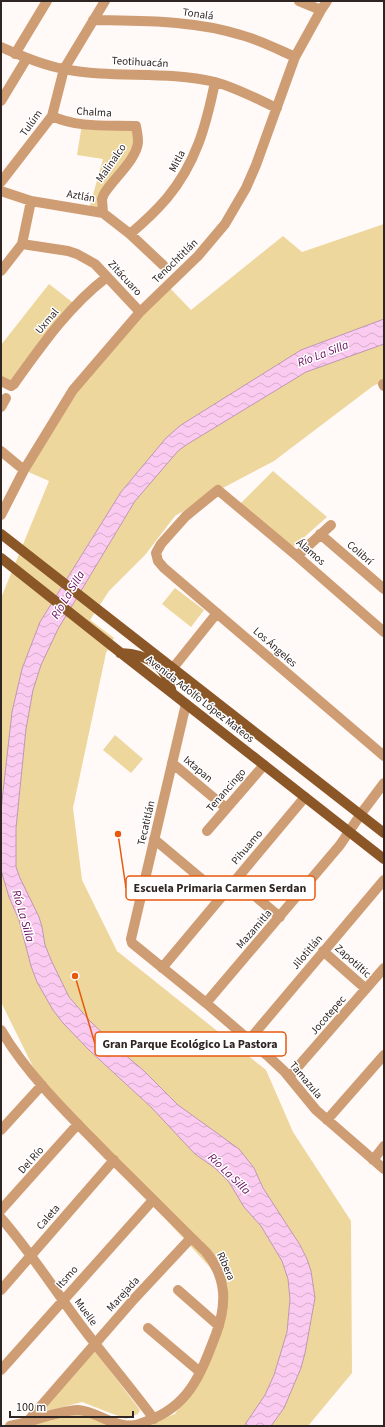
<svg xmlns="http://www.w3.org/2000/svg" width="385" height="1427" viewBox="0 0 385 1427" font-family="'Source Sans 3',sans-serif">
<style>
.park{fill:#edd79d}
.water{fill:url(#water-waves);stroke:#be98b2}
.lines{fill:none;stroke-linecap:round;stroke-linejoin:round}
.minor{stroke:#cf9d73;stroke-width:10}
.major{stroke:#8c5727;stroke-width:10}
.labels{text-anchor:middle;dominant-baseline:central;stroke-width:3;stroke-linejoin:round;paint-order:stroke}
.street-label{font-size:11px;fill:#2f2523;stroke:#fff}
.water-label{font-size:12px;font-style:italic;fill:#690a5e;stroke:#fff}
.leader{fill:none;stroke:#e8590c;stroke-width:1.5}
.callout-dot{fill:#e8590c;stroke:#fff;stroke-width:1.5}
.callout{fill:#fff;stroke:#e8590c;stroke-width:1.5}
.callout-label{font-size:12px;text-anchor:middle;font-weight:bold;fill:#2f2523}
</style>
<defs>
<pattern id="water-waves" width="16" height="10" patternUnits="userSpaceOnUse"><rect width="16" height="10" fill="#fbcaf0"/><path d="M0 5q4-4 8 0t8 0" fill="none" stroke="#d7adce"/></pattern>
</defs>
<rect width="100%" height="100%" fill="#fff9f8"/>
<path class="park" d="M82,124l54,2 2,15 -30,47 -5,25 -14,-4 14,-50 -26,-4z
M384,224v157l-11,5 -99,75 -55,29 -44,26 -30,39 -36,36 -19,29 24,18 -8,15 -33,155 9,72 35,71 149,119 27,62 58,89 1,152 -44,53h-298l60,-16 43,12 51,-4 11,-4 25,-42 19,-46v-49l-177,-192 -41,-83v-404l48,-117 -25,-11 38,-63 105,-122 24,25 92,-74 19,16z
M49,284l27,21 -62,79 -13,-3v-36z
M273,471l54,46 -35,31 -52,-44z
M175,588l29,22 -13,17 -29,-23z
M115,735l28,24 -12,14 -28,-23z
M91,1352h5l44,58 -2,4 -12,5 -44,-17 -34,9 -2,-1 -1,-2z"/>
<path class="water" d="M384,319v25l-78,28 -120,73 -8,6 -43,50 -77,128 -17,36 -8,25 -7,39 -10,99v39l4,11 19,39 3,10 3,18 6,15 18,37 20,23 34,33 21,18 34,34 61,44 15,19 9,20 37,57 7,14 4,12 4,27 -10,55 -4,15 -17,40 -13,18h-27l21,-31 9,-20 13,-43 3,-33 -2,-20 -6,-18 -21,-35 -17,-19 -15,-25 -14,-14 -20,-14 -44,-47 -62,-57 -26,-27 -10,-13 -16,-28 -6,-16 -12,-46 -10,-23 -8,-27v-60l11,-98 10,-43 13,-34 5,-13 81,-130 45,-54 15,-13 120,-75z"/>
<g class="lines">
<path class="minor" d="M299,1l22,9
M93,20c50,1 101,0 148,15 19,5 36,14 54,22
M1,47c20,9 41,18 63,22 50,10 101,1 151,13 22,6 42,17 62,26
M15,54l32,-53
M1,101l26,-43
M52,116c25,12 56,9 84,10 1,5 2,11 2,16 -1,17 -25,37 -34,52l-2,5 1,14
M1,182l51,-66 12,-47 41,-68
M1,191l30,10 72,12 27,21 33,31
M130,234c13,-11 26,-23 37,-36 29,-35 39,-72 48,-116
M22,244l46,7 9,3 18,10 45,48
M1,271l21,-27 9,-43
M1,381l10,5 3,-2c28,-39 55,-78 93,-107
M383,384l1,2
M1,407l5,-9
M1,451l23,19
M1,515l23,-45 49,-80 67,-78 58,-56 27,-32 21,-36 10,-23 39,-108 26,-47 6,-9
M320,534l64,55
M297,556l34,-31
M384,632l-87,-76 -79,-66 -32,26 -25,28 -5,9 2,8 6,7 220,188
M173,668l44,-55
M186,704l-55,235 1,4 74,60 63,54 15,14 32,39 68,59
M172,763l54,45
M207,831l57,-66
M154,839l68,57
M236,880l44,37
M323,951l43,38
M162,968l143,-171
M206,1003l134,-158 23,-34 21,-28
M1,1030c27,46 70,87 107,125 33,32 65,65 98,97 21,26 21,52 10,82 -15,39 -26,72 -69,87 -7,3 -15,6 -23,4 -16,-2 -30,-14 -46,-15 -9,0 -18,3 -27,5 -13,4 -27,8 -41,11
M249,1040l135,-160
M289,1077l95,-109
M327,1120l57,-65
M1,1130l41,-45
M373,1160l11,-14
M1,1210l77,-86
M1,1218c28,32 51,68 76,102 25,34 52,65 77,99
M1,1290l113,-130
M178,1290l41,36
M148,1328l52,44
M1,1370l152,-170
M27,1422l107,-123 57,-61"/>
<path class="major" d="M1,534l383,299
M1,558l111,88 272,213
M120,653c27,1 47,12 52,40"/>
</g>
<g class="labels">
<g class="street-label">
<text transform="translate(198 14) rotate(8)">Tonalá</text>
<text transform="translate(140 62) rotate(3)">Teotihuacán</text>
<text transform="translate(94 112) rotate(3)">Chalma</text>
<text transform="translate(31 123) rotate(-54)">Tulúm</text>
<text transform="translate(177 161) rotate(-62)">Mitla</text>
<text transform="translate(111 163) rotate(-55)">Malinalco</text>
<text transform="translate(81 196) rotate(10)">Aztlán</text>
<text transform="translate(175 261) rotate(-44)">Tenochtitlán</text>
<text transform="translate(125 278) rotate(47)">Zitácuaro</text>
<text transform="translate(47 321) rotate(-50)">Uxmal</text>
<text transform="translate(311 552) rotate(41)">Álamos</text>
<text transform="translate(360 553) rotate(41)">Colibrí</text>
<text transform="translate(275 647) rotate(41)">Los Ángeles</text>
<text transform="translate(200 699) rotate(38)">Avenida Adolfo López Mateos</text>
<text transform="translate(198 769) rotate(40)">Ixtapan</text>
<text transform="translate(226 790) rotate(-49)">Tenancingo</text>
<text transform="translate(146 823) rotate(-77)">Tecatitlán</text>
<text transform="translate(247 847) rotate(-50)">Pihuamo</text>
<text transform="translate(254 929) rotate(-49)">Mazamitla</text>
<text transform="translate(307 952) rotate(-50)">Jilotitlán</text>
<text transform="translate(353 961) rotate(42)">Zapotiltic</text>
<text transform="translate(328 1015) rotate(-49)">Jocotepec</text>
<text transform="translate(306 1080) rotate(50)">Tamazula</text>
<text transform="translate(31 1160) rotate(-48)">Del Río</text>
<text transform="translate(48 1217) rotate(-49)">Caleta</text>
<text transform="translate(226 1266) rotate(66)">Ribera</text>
<text transform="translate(67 1277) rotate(-48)">Itsmo</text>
<text transform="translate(123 1294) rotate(-48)">Marejada</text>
<text transform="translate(86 1312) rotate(54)">Muelle</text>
</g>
<g class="water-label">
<text transform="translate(323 354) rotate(-21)">Río La Silla</text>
<text transform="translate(68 595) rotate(-59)">Río La Silla</text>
<text transform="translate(23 916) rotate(74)">Río La Silla</text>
<text transform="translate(229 1174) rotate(44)">Río La Silla</text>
</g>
</g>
<path class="leader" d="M118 834L126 888M75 976L95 1044"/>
<g class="callout-dot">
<circle cx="118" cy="834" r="4"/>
<circle cx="75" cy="976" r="4"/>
</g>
<g class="callout">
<rect x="126" y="876" width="189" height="24" rx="4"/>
<rect x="95" y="1032" width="191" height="24" rx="4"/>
</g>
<g class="callout-label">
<text x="220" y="892">Escuela Primaria Carmen Serdan</text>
<text x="190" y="1048">Gran Parque Ecológico La Pastora</text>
</g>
<rect width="385" height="1427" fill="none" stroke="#2f2523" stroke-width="4"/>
<path d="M10 1411v6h123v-6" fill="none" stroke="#2f2523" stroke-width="2"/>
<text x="16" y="1411" font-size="12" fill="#2f2523" stroke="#ffffff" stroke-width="3" paint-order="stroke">100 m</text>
</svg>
